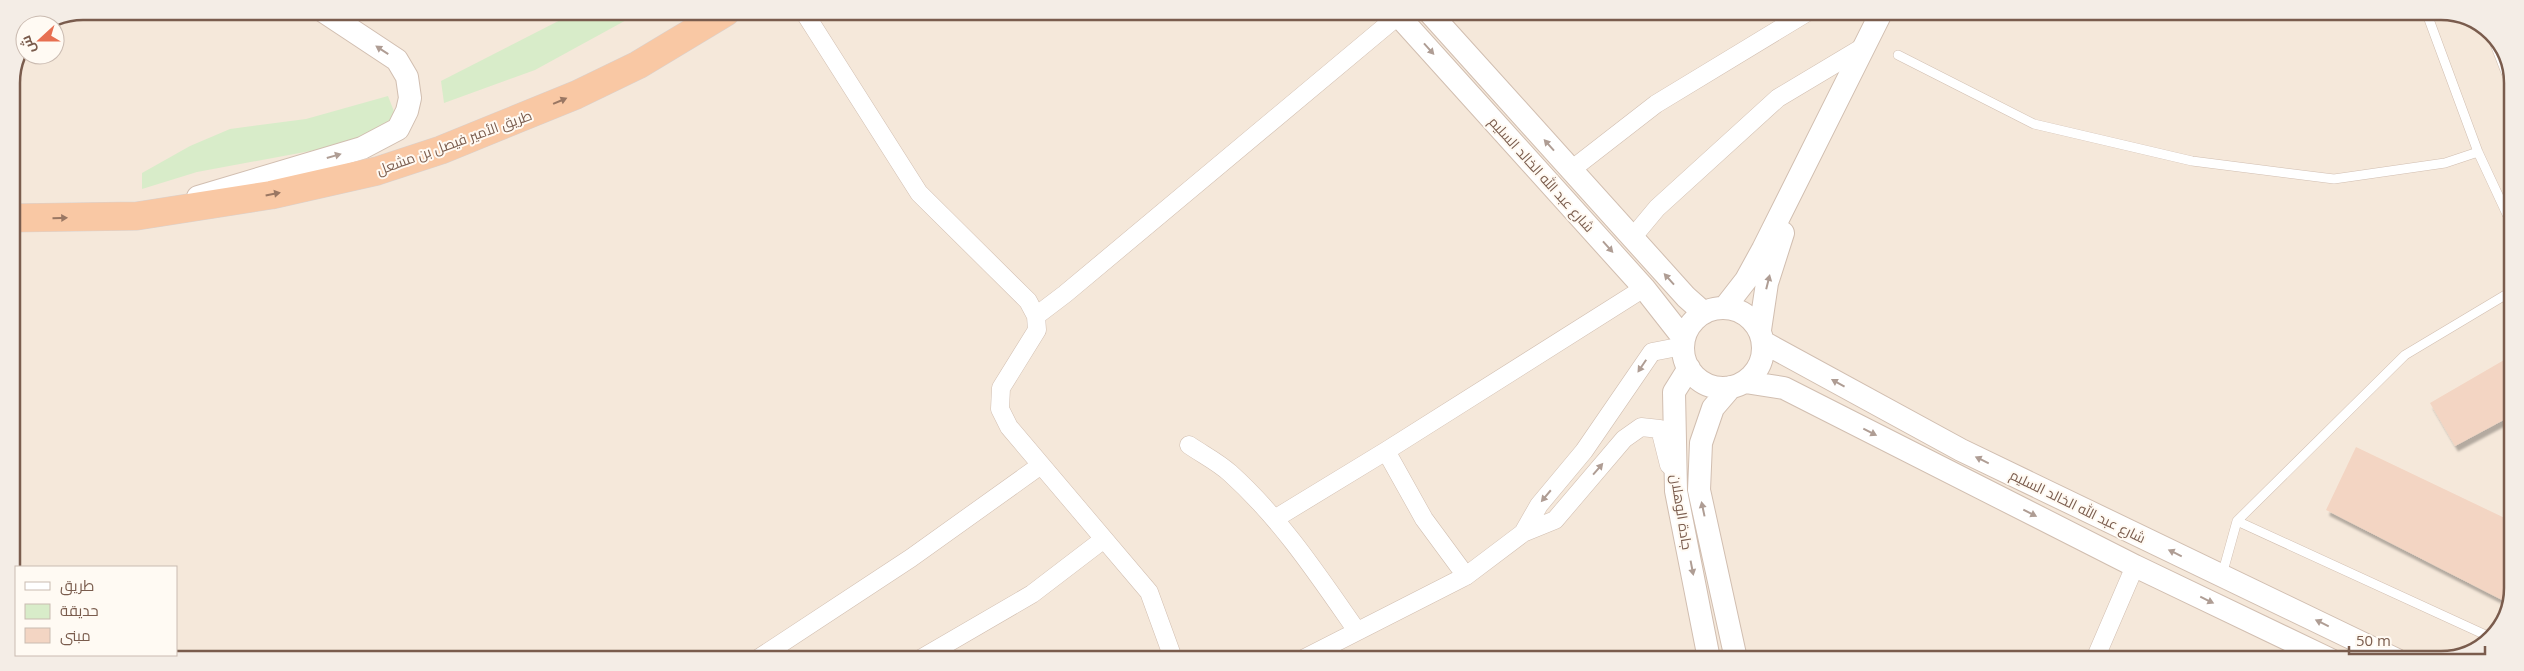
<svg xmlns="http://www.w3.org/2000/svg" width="2524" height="671" viewBox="0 0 2524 671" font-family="'Open Sans',Cairo,sans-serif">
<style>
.residential{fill:#f5e8da}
.green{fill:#d8ecc9}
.building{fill:#f3d5c3;filter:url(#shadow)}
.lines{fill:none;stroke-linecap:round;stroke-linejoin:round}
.service-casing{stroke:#d1beb0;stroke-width:10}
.minor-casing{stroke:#d1beb0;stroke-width:19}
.tertiary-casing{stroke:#d1beb0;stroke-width:24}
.trunk-casing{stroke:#dad1cd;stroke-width:29}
.service{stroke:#fff;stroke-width:9}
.minor{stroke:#fff;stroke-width:18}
.tertiary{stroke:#fff;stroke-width:22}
.trunk{stroke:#f9c8a4;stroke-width:28}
.oneway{fill:#af9d94}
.oneway2{fill:#9a7763}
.labels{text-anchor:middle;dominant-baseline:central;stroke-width:4;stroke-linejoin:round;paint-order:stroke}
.street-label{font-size:14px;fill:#7a5c4d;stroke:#fffaf3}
.rim{fill:none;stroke:#7a5c4d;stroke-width:2.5}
</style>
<defs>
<filter id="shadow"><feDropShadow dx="3" dy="5.5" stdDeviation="1" flood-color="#0004"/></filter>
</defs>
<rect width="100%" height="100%" fill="#fdf6ec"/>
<path class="residential" d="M83,11l2376,3 36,22 18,42 -3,528 -25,39 -44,15 -2376,-3 -4,-2h115v-88h-160v38l-5,-12v-510l14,-33v5h30v-30h-5z"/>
<path class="green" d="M576,12h65l-106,58 -91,33 -3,-22z
M388,96l7,18 -5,15 -58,18 -135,25 -55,17v-16l48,-27 40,-17 76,-10z"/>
<path class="building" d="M2511,356v60l-56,30 -25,-43z
M2356,447l155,74 -1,83 -184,-94z"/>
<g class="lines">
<g class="service-casing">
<path id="service" d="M2427,14l51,138 34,73
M2491,34l22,57
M1898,55l136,69 158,37 142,18 111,-16 33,-11
M2237,521l253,116
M2222,575l15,-54 168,-166 107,-64"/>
</g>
<g class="minor-casing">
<path id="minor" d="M804,12l115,181 109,108 8,15 1,14 -36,58 -1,21 9,18 140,165 24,66
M1571,170l85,-66 150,-91
M1632,238l25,-30 121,-110 87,-52
M1036,316l29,-22 334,-279
M1189,445c13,9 29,17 41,28 51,46 88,102 127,158
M1386,451l38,68 42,57
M1276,518l110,-67 258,-163
M1523,533l16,-28 45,-54 68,-99 31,-6
M759,658l152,-100 130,-93
M922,658l110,-64 72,-55
M1303,659l163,-83 57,-43 32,-13 69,-81 17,-12 19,2 9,36
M2095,659l40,-93"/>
</g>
<g class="tertiary-casing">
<path id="tertiary" d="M1396,13l248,275 40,51
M1430,13l256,284 18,16
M198,197l164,-49 36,-19 9,-18 3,-13 -3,-21 -10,-17 -74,-49
M1725,307l21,-27 17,-31 118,-236
M1683 348a40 40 0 1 1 80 0a40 40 0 1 1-80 0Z
M1760,330l7,-47 16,-50
M1763,342l198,108 436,210
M1689,368l-15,24 2,99 33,168
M1745,382l39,6 351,178 196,94
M1731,387l-18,21 -12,35 -2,47 37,169"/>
</g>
<g class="trunk-casing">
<path id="trunk" d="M11,218l126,-2 134,-21 106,-24 64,-21 135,-55 62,-30 88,-53"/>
</g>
<use href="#service" class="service"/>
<use href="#minor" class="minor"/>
<use href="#tertiary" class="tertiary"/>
<use href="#trunk" class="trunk"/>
</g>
<defs><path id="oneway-solid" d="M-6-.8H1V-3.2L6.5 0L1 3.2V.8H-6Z" transform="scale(1.25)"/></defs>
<g class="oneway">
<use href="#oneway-solid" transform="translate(1429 49) rotate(48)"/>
<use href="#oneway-solid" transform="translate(382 50) rotate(-147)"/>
<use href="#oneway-solid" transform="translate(1549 145) rotate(-132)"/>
<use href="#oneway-solid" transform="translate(334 156) rotate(-16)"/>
<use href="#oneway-solid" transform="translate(1608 247) rotate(48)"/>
<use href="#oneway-solid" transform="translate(1669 279) rotate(-132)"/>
<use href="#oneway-solid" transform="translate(1768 282) rotate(-76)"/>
<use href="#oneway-solid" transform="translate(1642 366) rotate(124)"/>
<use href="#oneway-solid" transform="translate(1838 383) rotate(-151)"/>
<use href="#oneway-solid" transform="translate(1870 432) rotate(27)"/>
<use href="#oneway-solid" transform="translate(1982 460) rotate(-154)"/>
<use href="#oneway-solid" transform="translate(1598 469) rotate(-49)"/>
<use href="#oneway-solid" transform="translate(1546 496) rotate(130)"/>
<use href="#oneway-solid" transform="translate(1703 509) rotate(-102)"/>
<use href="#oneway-solid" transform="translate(2030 513) rotate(27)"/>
<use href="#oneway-solid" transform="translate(2175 553) rotate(-154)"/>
<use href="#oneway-solid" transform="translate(1692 568) rotate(79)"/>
<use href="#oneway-solid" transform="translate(2207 600) rotate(26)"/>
<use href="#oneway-solid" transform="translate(2322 623) rotate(-154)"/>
</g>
<g class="oneway2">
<use href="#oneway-solid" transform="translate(560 101) rotate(-23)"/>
<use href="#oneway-solid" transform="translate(273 194) rotate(-11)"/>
<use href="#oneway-solid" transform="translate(60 218) rotate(-2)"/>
</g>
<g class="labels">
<g class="street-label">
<text transform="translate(454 142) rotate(-20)">طريق الأمير فيصل بن مشعل</text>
<text transform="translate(1542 174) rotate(48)">شارع عبد الله الخالد السليم</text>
<text transform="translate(2078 506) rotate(26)">شارع عبد الله الخالد السليم</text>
<text transform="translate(1682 512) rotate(81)">جادة الوهلان</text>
</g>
</g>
<path d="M0 0H2524V671H0ZM83 20H2441A63 63 0 0 1 2504 83V588A63 63 0 0 1 2441 651H83A63 63 0 0 1 20 588V83A63 63 0 0 1 83 20Z" fill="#f4ede6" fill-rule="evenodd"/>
<path class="rim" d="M83 20H2441A63 63 0 0 1 2504 83V588A63 63 0 0 1 2441 651H83A63 63 0 0 1 20 588V83A63 63 0 0 1 83 20Z"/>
<rect x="15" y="566" width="162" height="90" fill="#fffaf3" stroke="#cabbb1"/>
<rect x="25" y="582" width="25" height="8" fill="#ffffff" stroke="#cabbb1"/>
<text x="60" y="591" font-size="15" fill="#7a5c4d">طريق</text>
<rect x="25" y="604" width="25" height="15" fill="#d8ecc9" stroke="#cabbb1"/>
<text x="60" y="616" font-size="15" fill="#7a5c4d">حديقة</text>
<rect x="25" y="628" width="25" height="15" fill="#f3d5c3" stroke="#cabbb1"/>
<text x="60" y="641" font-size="15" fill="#7a5c4d">مبنى</text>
<g transform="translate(40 40) rotate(249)"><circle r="24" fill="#fffaf3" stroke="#cabbb1"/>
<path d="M0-4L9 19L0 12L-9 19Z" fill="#e76f51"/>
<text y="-8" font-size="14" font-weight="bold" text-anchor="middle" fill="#7a5c4d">ش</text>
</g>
<path d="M2349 646v8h136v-8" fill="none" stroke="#7a5c4d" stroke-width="2.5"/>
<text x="2356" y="646" font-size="15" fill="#7a5c4d" stroke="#fffaf3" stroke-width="4" paint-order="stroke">50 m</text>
</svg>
